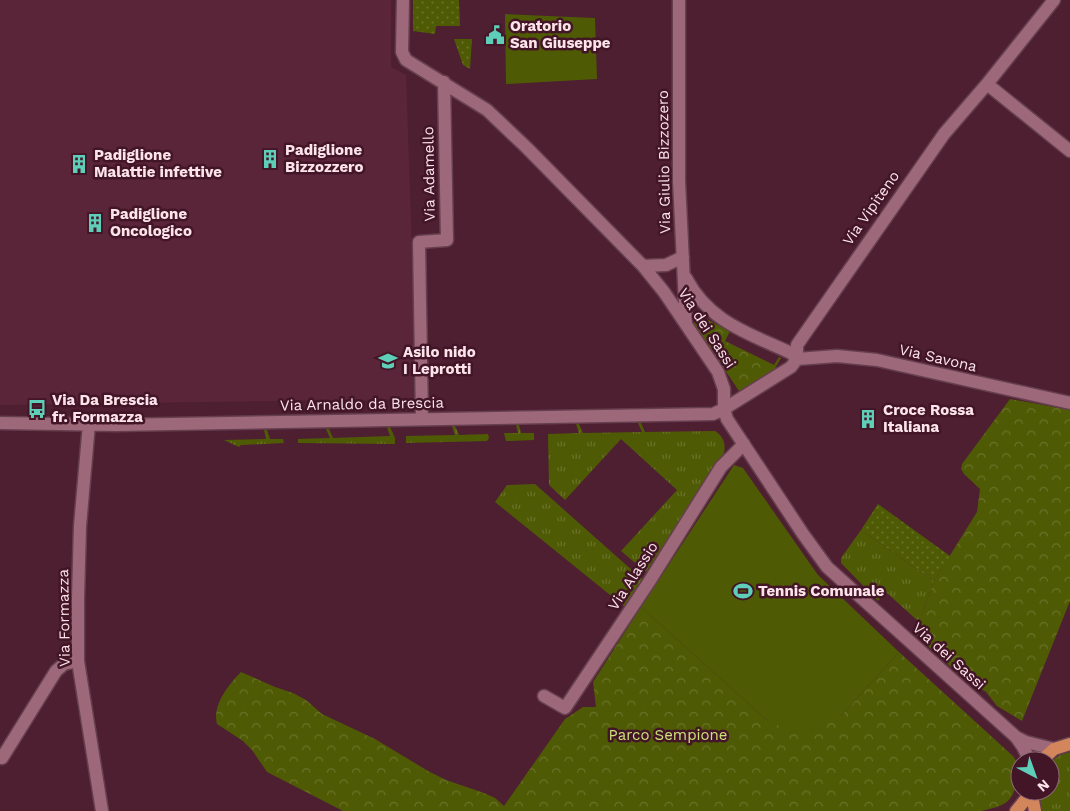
<svg xmlns="http://www.w3.org/2000/svg" width="1070" height="811" viewBox="0 0 1070 811" font-family="'Work Sans',sans-serif">
<style>
.built{fill:#5b2539}
.grass{fill:url(#grass-tufts)}
.forest{fill:url(#forest-crowns)}
.garden{fill:url(#garden-dots)}
.pitch{fill:#4f5b04}
.lines{fill:none;stroke-linecap:round;stroke-linejoin:round}
.minor-casing{stroke:#663f4f;stroke-width:15}
.primary-casing{stroke:#663f4f;stroke-width:15}
.minor{stroke:#9d6879;stroke-width:12}
.primary{stroke:#d3865c;stroke-width:12}
.labels{text-anchor:middle;dominant-baseline:central;stroke-width:5;stroke-linejoin:round;paint-order:stroke}
.poi-label{font-size:15px;font-weight:bold;fill:#fde4eb;stroke:#421527;text-anchor:start}
.street-label{font-size:15px;fill:#fde4eb;stroke:#421527}
.park-label{font-size:15px;fill:#cde279;stroke:#421527}
</style>
<defs>
<pattern id="grass-tufts" width="24" height="20" patternUnits="userSpaceOnUse" patternTransform="scale(1.25)"><rect width="24" height="20" fill="#4f5b04"/><path d="M3 7l-1-3M5 7V3M7 7l1-3M15 17l-1-3M17 17v-4M19 17l1-3" fill="none" stroke="#697229"/></pattern>
<pattern id="forest-crowns" width="20" height="18" patternUnits="userSpaceOnUse" patternTransform="scale(1.25)"><rect width="20" height="18" fill="#4f5b04"/><path d="M2 6a3 3 0 1 1 6 0M12 15a3 3 0 1 1 6 0" fill="none" stroke="#697229"/></pattern>
<pattern id="garden-dots" width="8" height="8" patternUnits="userSpaceOnUse" patternTransform="scale(1.25)"><rect width="8" height="8" fill="#4f5b04"/><path d="M2 2h.1M6 6h.1" fill="none" stroke="#697229" stroke-width="1.8" stroke-linecap="round"/></pattern>
</defs>
<rect width="100%" height="100%" fill="#4d1f30"/>
<path class="built" d="M0,0h391v67l15,8 11,324 -417,6z"/>
<path class="grass" d="M638,423h3l4,9 70,-1c8,5 11,12 9,22l-78,119 -25,-21 56,-61 -56,-51 -56,61 -16,-15 -1,-51 31,-1 -3,-9h3l4,9 59,-1z
M516,425h3l2,8h13v7l-28,1 -2,-8h14z
M452,426h3l4,9 29,-1 1,4 -2,3 -81,2v-7l49,-1z
M387,427h3l5,11v6l-97,-1v-4l32,-1 -4,-9h3l4,9 57,-2z
M264,430h3l3,9h13l1,4 -43,2 -2,2 -15,-7 42,-1z
M535,484l107,95 -17,28 -130,-105 12,-17z
M861,530l73,51 -15,41 -33,-30 -8,9 -37,-38v-5z
M1070,752v59h-28l-5,-20h13v-29l10,-7z"/>
<path class="forest" d="M698,315l32,16 -5,10 49,24 5,-8 2,1 -7,12 -35,21 -45,-67v-5z
M1010,399l60,11v191l-48,120 -25,-15 -11,-14 -23,-14 -47,-43 7,-9 -4,-4 15,-41 43,-69 3,-23 -16,-15 -3,-5 1,-5z
M641,607l127,114 73,-5 58,-64 115,105c3,7 4,15 3,23 -4,24 -14,26 -36,31h-638l-76,-39 -15,-22 -9,-9 -26,-17c-5,-18 11,-39 24,-52l34,15 18,6 13,7 16,14 53,25 53,32 18,9 38,13 11,5 9,8 61,-87 18,-12h13l-3,-25z"/>
<path class="garden" d="M413,0h46l1,26h-24l-1,8 -22,-3z
M454,39h18l-2,30 -7,-4z
M878,504l72,52 -16,25 -73,-51z"/>
<path class="pitch" d="M505,14l90,4 2,61 -91,5z
M734,465l9,3 75,107 81,77 -58,64 -31,14 -13,3 -29,-12 -127,-114z"/>
<g class="lines">
<g class="minor-casing">
<path id="minor" d="M403,0l-1,52 4,8 81,50 40,38 116,118 21,26 54,80 6,17v20l3,10 76,115 24,33 189,170 10,5 28,7
M679,0v181l7,143
M987,84l83,67
M643,266l23,-1 17,-8
M686,278c23,44 62,55 105,75l6,6
M797,359v-14l147,-211 43,-50 67,-84
M797,359l40,-3 40,4 193,43
M422,419l-3,-177 28,-2 -3,-158
M0,423l116,2 597,-11 11,-5 67,-42 6,-8
M89,424l-9,102 -2,72v63l24,150
M544,696l21,12 84,-126 72,-115 23,-23
M1016,737l7,10 7,14
M2,758l54,-87 8,-7 14,-3"/>
</g>
<g class="primary-casing">
<path id="primary" d="M1041,761l13,-12 16,-5
M1031,791l4,20
M1016,811l14,-17"/>
</g>
<use href="#minor" class="minor"/>
<use href="#primary" class="primary"/>
</g>
<defs>
<g id="civic-bare" transform="scale(1.5)"><path d="M-.6-6.5H3V-4.5H.6V-3L4-1V1h2V6H-6V1h2V-1L-.6-3ZM-1.2 2.5V6h2.4V2.5Z" fill="#5eceb8" stroke="#421527" stroke-width="2.5" paint-order="stroke"/></g>
<g id="building-bare" transform="scale(1.5)"><path d="M-4-6H4V6H1V3H-1V6H-4ZM-2.5-4.3h1.7v1.8h-1.7ZM.8-4.3h1.7v1.8H.8ZM-2.5-1h1.7V.8h-1.7ZM.8-1h1.7V.8H.8Z" fill="#5eceb8" stroke="#421527" stroke-width="2.5" paint-order="stroke"/></g>
<g id="school-bare" transform="scale(1.5)"><path d="M0-5L7-2L0 1L-7-2ZM-4 1L0 2.5L4 1V4Q0 6-4 4Z" fill="#5eceb8" stroke="#421527" stroke-width="2.5" paint-order="stroke"/></g>
<g id="bus-bare" transform="scale(1.5)"><path d="M-5-6H5V4H4V6H2V4H-2V6H-4V4H-5ZM-3.5-4V0h7V-4ZM-3.5 1.2v1.5H-2V1.2ZM2 1.2v1.5H3.5V1.2Z" fill="#5eceb8" stroke="#421527" stroke-width="2.5" paint-order="stroke"/></g>
<g id="stadium-bare" transform="scale(1.5)"><path d="M0-5a6.5 5 0 1 0 0 10a6.5 5 0 1 0 0-10ZM-3.5-1.8h7v3.6h-7Z" fill="#5eceb8" stroke="#421527" stroke-width="2.5" paint-order="stroke"/></g>
</defs>
<g fill-rule="evenodd">
<use href="#civic-bare" x="495" y="35"/>
<use href="#building-bare" x="270" y="159"/>
<use href="#building-bare" x="79" y="164"/>
<use href="#building-bare" x="95" y="223"/>
<use href="#school-bare" x="388" y="361"/>
<use href="#bus-bare" x="37" y="409"/>
<use href="#building-bare" x="868" y="419"/>
<use href="#stadium-bare" x="743" y="591"/>
</g>
<g class="labels">
<g class="poi-label">
<text x="510" y="26">Oratorio<tspan x="510" dy="17">San Giuseppe</tspan></text>
<text x="285" y="150">Padiglione<tspan x="285" dy="17">Bizzozzero</tspan></text>
<text x="94" y="155">Padiglione<tspan x="94" dy="17">Malattie infettive</tspan></text>
<text x="110" y="214">Padiglione<tspan x="110" dy="17">Oncologico</tspan></text>
<text x="403" y="352">Asilo nido<tspan x="403" dy="17">I Leprotti</tspan></text>
<text x="52" y="400">Via Da Brescia<tspan x="52" dy="17">fr. Formazza</tspan></text>
<text x="883" y="410">Croce Rossa<tspan x="883" dy="17">Italiana</tspan></text>
<text x="758" y="591">Tennis Comunale</text>
</g>
<g class="street-label">
<text transform="translate(664 162) rotate(-91)">Via Giulio Bizzozero</text>
<text transform="translate(429 174) rotate(-91)">Via Adamello</text>
<text transform="translate(871 208) rotate(-55)">Via Vipiteno</text>
<text transform="translate(707 328) rotate(57)">Via dei Sassi</text>
<text transform="translate(938 358) rotate(13)">Via Savona</text>
<text transform="translate(362 404) rotate(-1)">Via Arnaldo da Brescia</text>
<text transform="translate(633 576) rotate(-57)">Via Alassio</text>
<text transform="translate(64 618) rotate(-91)">Via Formazza</text>
<text transform="translate(949 656) rotate(42)">Via dei Sassi</text>
</g>
<g class="park-label">
<text x="668" y="735">Parco Sempione</text>
</g>
</g>
<g transform="translate(1035 776) rotate(139)"><circle r="24" fill="#421527" stroke="#8d6875"/>
<path d="M0-4L9 19L0 12L-9 19Z" fill="#5eceb8"/>
<text y="-8" font-size="14" font-weight="bold" text-anchor="middle" fill="#fde4eb">N</text>
</g>
</svg>
